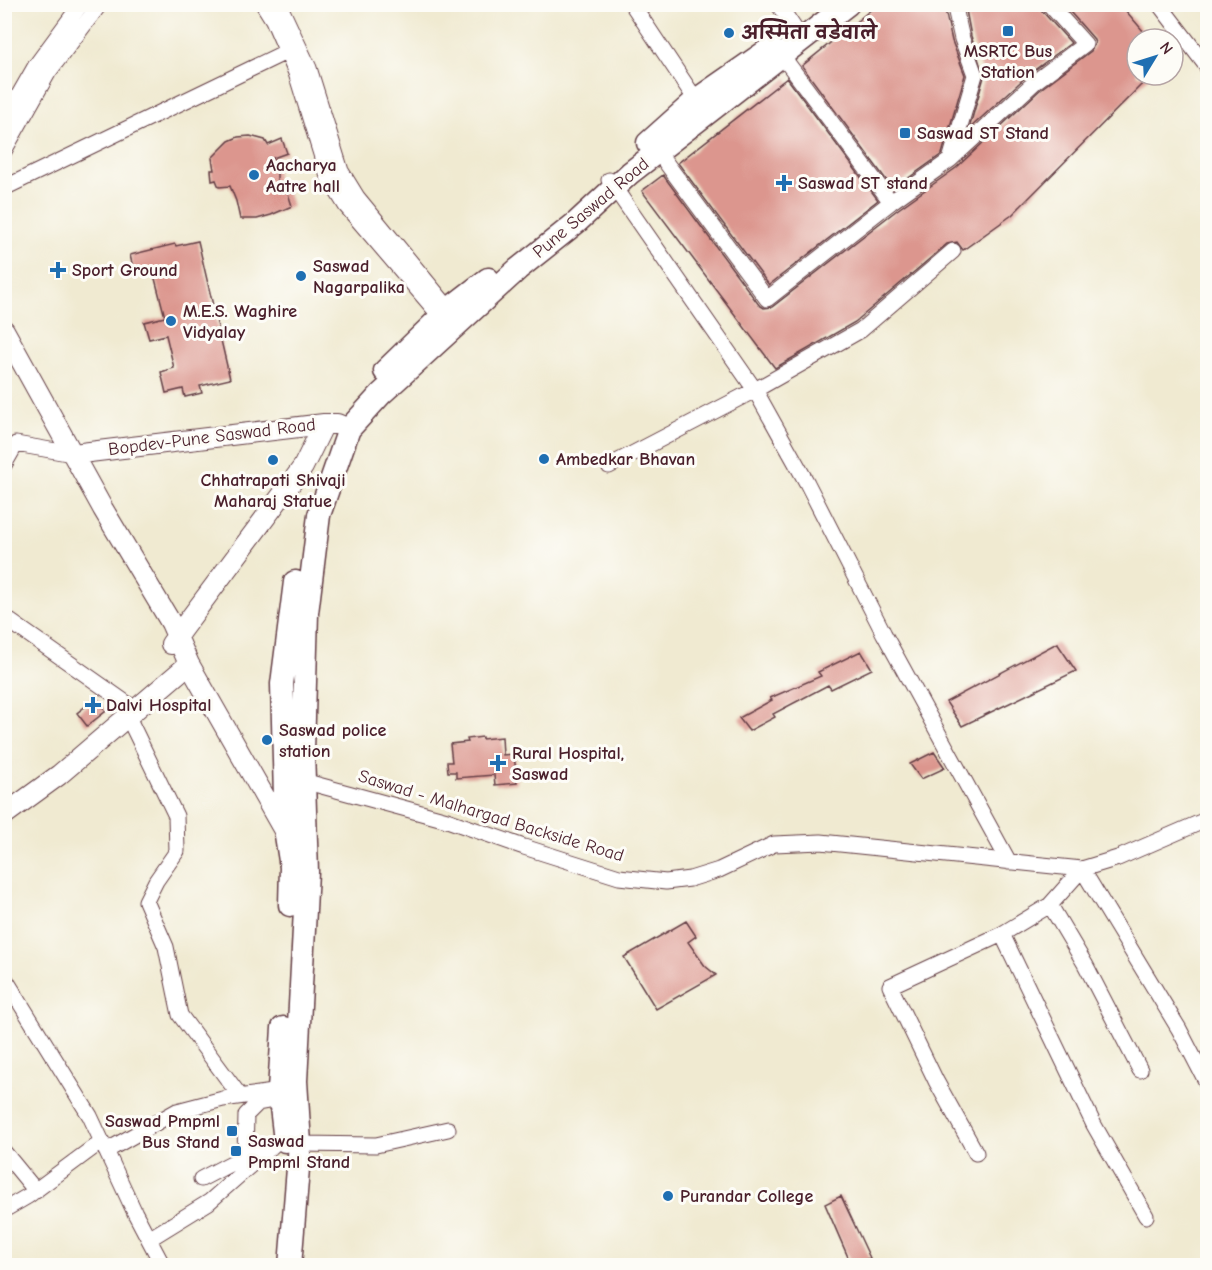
<svg xmlns="http://www.w3.org/2000/svg" width="1212" height="1270" viewBox="0 0 1212 1270" font-family="'Comic Neue','Playpen Sans Deva',sans-serif">
<style>
.building{fill:#dc968e}
.lines{fill:none;stroke-linecap:round;stroke-linejoin:round}
.minor-casing{stroke:#633d44;stroke-width:17}
.major-casing{stroke:#633d44;stroke-width:22}
.highway-casing{stroke:#633d44;stroke-width:25}
.minor{stroke:#fff;stroke-width:15}
.major{stroke:#fff;stroke-width:20}
.highway{stroke:#fff;stroke-width:22}
.poi-dot{fill:#1f6fb2;stroke:#fdfcf7;stroke-width:2}
.labels{text-anchor:middle;dominant-baseline:central;stroke-width:6;stroke-linejoin:round;paint-order:stroke}
.poi-label{font-size:18px;font-weight:bold;fill:#4a1f2b;stroke:#fdfcf7;text-anchor:start}
.street-label{font-size:18px;fill:#4a1f2b;stroke:#fdfcf7}
</style>
<rect width="100%" height="100%" fill="#fdfcf7"/>
<filter id="ink" filterUnits="userSpaceOnUse"><feTurbulence type="fractalNoise" baseFrequency=".0167" numOctaves="2"/><feDisplacementMap in="SourceGraphic" scale="12" xChannelSelector="R" yChannelSelector="G"/><feConvolveMatrix kernelMatrix="1 2 1 2 8 2 1 2 1" color-interpolation-filters="sRGB"/></filter>
<filter id="wash" filterUnits="userSpaceOnUse"><feTurbulence type="fractalNoise" baseFrequency=".008" numOctaves="4" result="noise"/><feDisplacementMap in="SourceGraphic" scale="24" xChannelSelector="R" yChannelSelector="G"/><feGaussianBlur stdDeviation="1.35" result="paint"/><feColorMatrix in="noise" values="0 0 0 0 0 0 0 0 0 0 0 0 0 0 0 0 0 1.4 0 .05"/><feComposite in="paint" operator="in"/></filter>
<g filter="url(#wash)">
<rect width="100%" height="100%" fill="#f0ead1"/>
<g id="blocks">
<path class="building" d="M878,4h68l-1,6 7,31 13,34 -23,79 -49,35 -91,-123z
M968,4h71l3,7 29,32 -42,31 -60,55 15,-52 -13,-41 -5,-26z
M1063,4h57l30,35h-13v36h14l-139,140 -49,35 -6,-8 -10,2 -92,78 -80,46 -133,-177 21,-16 96,130 5,3 8,-1 125,-97 59,-42 86,-80 49,-37 4,-8 -2,-5z
M787,78l91,122 -109,85 -91,-122z
M250,136l15,4 3,5 14,-6 5,14 -14,5 4,14v17l10,1 5,16 -21,9 -14,4h-17l-4,-18 -6,-15 -11,1 -3,-7 -4,1 -1,-11h3l-2,-12 17,-17 9,-4z
M198,241l32,138 -30,7 2,7 -17,4 -2,-8 -17,4 -5,-21 13,-4 -8,-33 -17,4 -5,-17 21,-5 -13,-50 -18,5 -4,-17 45,-11 1,2z
M1057,643l19,28 -114,55 -16,-24z
M861,651l11,18 -41,20 -3,-4 -55,29 2,3 -26,14 -10,-13 33,-18 -2,-2 51,-22 -3,-4z
M96,698l10,13 -19,15 -10,-13z
M482,737v2l20,-2 1,18 11,-1 3,29 -22,2 -1,-10 -38,3v-6h-8l-1,-10h5l-2,-18 18,-2 -1,-3z
M934,752l11,16 -24,11 -11,-15z
M686,921l10,15 -8,6 17,24 11,9 -60,34 -32,-52z
M841,1196l29,62 -19,6 -26,-60z"/>
</g>
</g>
<g filter="url(#ink)">
<use href="#blocks" fill-opacity="0" stroke="#633d44" stroke-width="1.5"/>
<g class="lines">
<g class="minor-casing">
<path id="minor" d="M263,4l10,16 23,53 32,104 18,29 100,117
M279,4l30,64 32,103 16,26 98,119
M632,4l64,96
M778,4l25,37
M1159,4l49,64
M4,121l32,-56 45,-61
M4,151l44,-78 52,-69
M658,152l109,147 124,-97 -108,-145
M950,160l25,-85 -13,-36 -7,-31 3,-4
M609,180l146,210 -146,76
M4,188l290,-140
M891,202l59,-42 86,-79 49,-37 -36,-40
M953,251l-92,79 -106,60 52,93 77,151 125,228
M4,465l12,-21 57,10
M4,617l132,93
M128,717l48,99 1,35 -21,30 -10,20 20,46 14,68 60,81
M296,779l151,41 77,27 95,30 47,5 24,-3 29,-9 55,-26 47,-2 261,27 36,-11 90,-39
M1002,934l92,191 52,91
M4,977l86,139 45,97 28,53
M1140,1070l-55,-106 -35,-59 32,-36 97,160 29,56
M262,1148l-17,8 1,-41 12,-12 16,-3
M106,1151l71,-40 46,-12 65,-9
M4,1152l32,39
M976,1153l-40,-72 -46,-95 112,-52 48,-29
M201,1179l44,-23
M4,1210l24,-14 74,-55
M149,1239l60,-37 69,-61 7,-2 15,5 76,1 72,-16"/>
</g>
<g class="major-casing">
<path id="major" d="M4,330l99,179 68,114 18,41 98,172
M73,454l251,-30h13l12,5
M171,644l132,-177 21,-43
M4,815l55,-40 130,-111"/>
</g>
<g class="highway-casing">
<path id="highway" d="M648,143l48,-43 75,-52
M385,371l64,-62 39,-30
M290,905l1,-38 -5,-32 -4,-151 13,-102
M283,1028l-4,62 6,51
M290,1266l10,-122 -4,-63 11,-209 -4,-121 4,-138 12,-98 30,-86 32,-35 137,-125 59,-47 53,-49 218,-169"/>
</g>
<use href="#minor" class="minor"/>
<use href="#major" class="major"/>
<use href="#highway" class="highway"/>
</g>
</g>
<g class="poi-dot">
<rect x="1002" y="25" width="12" height="12" rx="3"/>
<circle cx="729" cy="33" r="6"/>
<rect x="899" y="127" width="12" height="12" rx="3"/>
<circle cx="254" cy="175" r="6"/>
<path d="M781 174h6v6h6v6h-6v6h-6v-6h-6v-6h6z"/>
<path d="M55 261h6v6h6v6h-6v6h-6v-6h-6v-6h6z"/>
<circle cx="301" cy="276" r="6"/>
<circle cx="171" cy="321" r="6"/>
<circle cx="544" cy="459" r="6"/>
<circle cx="273" cy="460" r="6"/>
<path d="M90 696h6v6h6v6h-6v6h-6v-6h-6v-6h6z"/>
<circle cx="267" cy="740" r="6"/>
<path d="M495 754h6v6h6v6h-6v6h-6v-6h-6v-6h6z"/>
<rect x="226" y="1125" width="12" height="12" rx="3"/>
<rect x="230" y="1145" width="12" height="12" rx="3"/>
<circle cx="668" cy="1196" r="6"/>
</g>
<g class="labels">
<g class="poi-label">
<text x="741" y="33">अस्मिता वडेवाले</text>
<text x="1008" y="51" text-anchor="middle">MSRTC Bus<tspan x="1008" dy="21">Station</tspan></text>
<text x="917" y="133">Saswad ST Stand</text>
<text x="266" y="165">Aacharya<tspan x="266" dy="21">Aatre hall</tspan></text>
<text x="798" y="183">Saswad ST stand</text>
<text x="313" y="266">Saswad<tspan x="313" dy="21">Nagarpalika</tspan></text>
<text x="72" y="270">Sport Ground</text>
<text x="183" y="311">M.E.S. Waghire<tspan x="183" dy="21">Vidyalay</tspan></text>
<text x="556" y="459">Ambedkar Bhavan</text>
<text x="273" y="480" text-anchor="middle">Chhatrapati Shivaji<tspan x="273" dy="21">Maharaj Statue</tspan></text>
<text x="106" y="705">Dalvi Hospital</text>
<text x="279" y="730">Saswad police<tspan x="279" dy="21">station</tspan></text>
<text x="512" y="753">Rural Hospital,<tspan x="512" dy="21">Saswad</tspan></text>
<text x="220" y="1121" text-anchor="end">Saswad Pmpml<tspan x="220" dy="21">Bus Stand</tspan></text>
<text x="248" y="1141">Saswad<tspan x="248" dy="21">Pmpml Stand</tspan></text>
<text x="680" y="1196">Purandar College</text>
</g>
<g class="street-label">
<text transform="translate(591 208) rotate(-40)">Pune Saswad Road</text>
<text transform="translate(212 437) rotate(-7)">Bopdev-Pune Saswad Road</text>
<text transform="translate(491 816) rotate(17)">Saswad - Malhargad Backside Road</text>
</g>
</g>
<rect width="1212" height="1270" fill="none" stroke="#fdfcf7" stroke-width="24"/>
<g transform="translate(1155 57) rotate(52)"><circle r="28" fill="#fdfcf7" stroke="#b5a4a5" stroke-width="1.5"/>
<path d="M0-4.5L10 22L0 15L-10 22Z" fill="#1f6fb2"/>
<text y="-9" font-size="16" font-weight="bold" text-anchor="middle" fill="#4a1f2b">N</text>
</g>
</svg>
